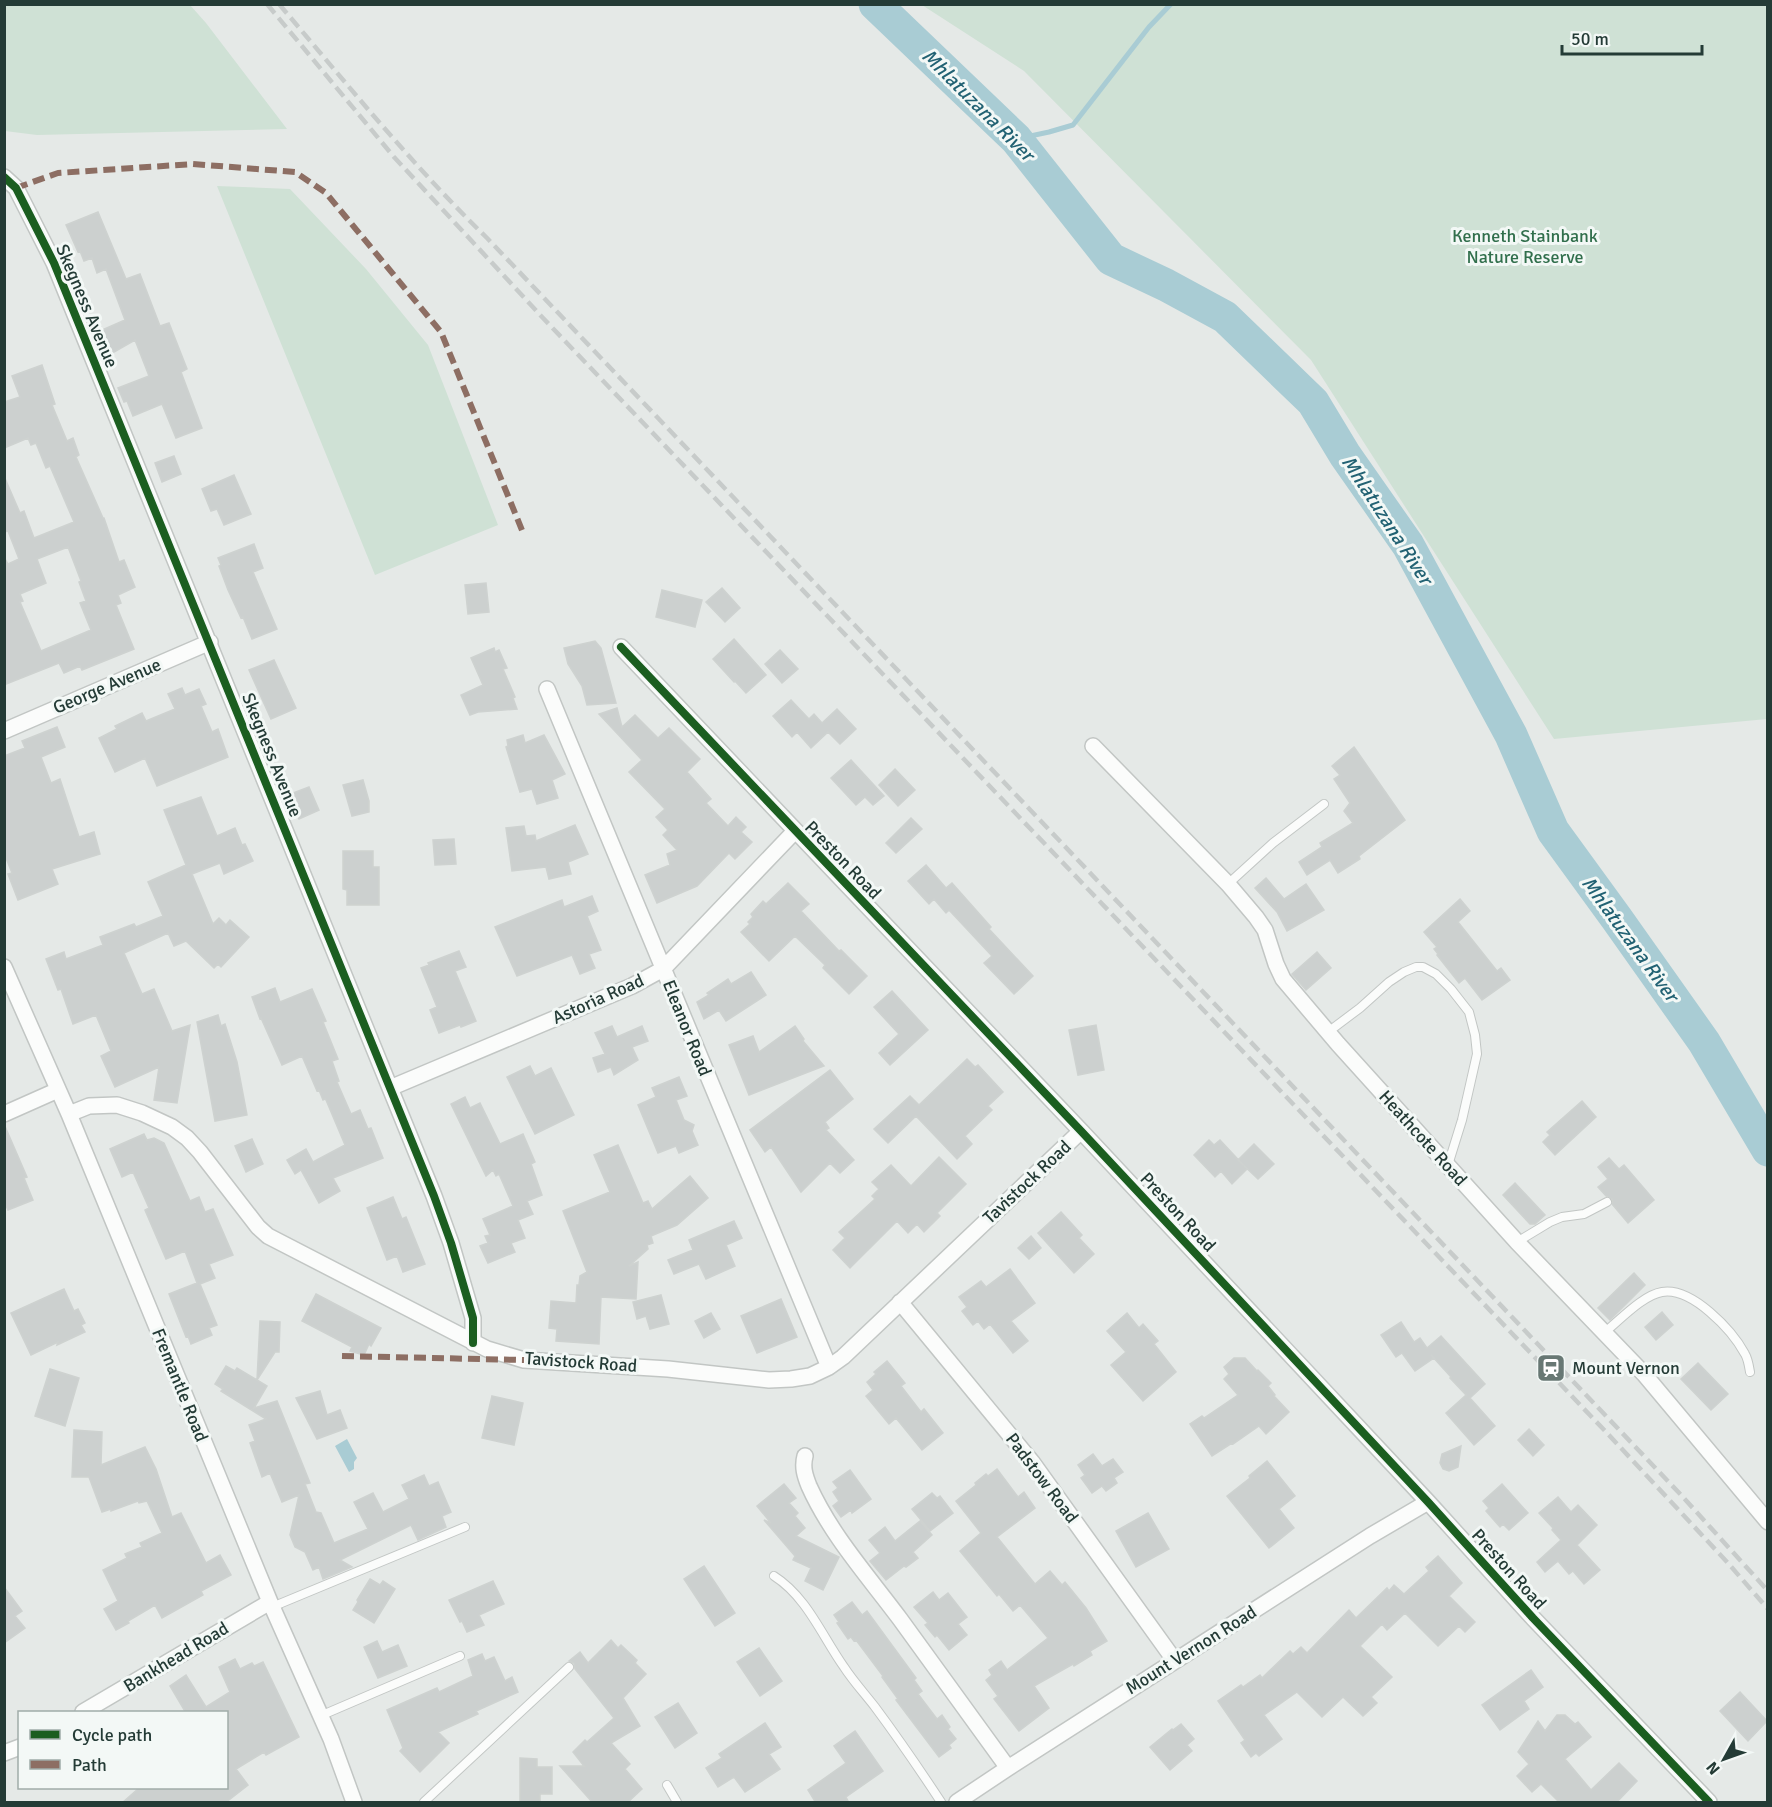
<svg xmlns="http://www.w3.org/2000/svg" width="1772" height="1807" viewBox="0 0 1772 1807" font-family="Signika,sans-serif">
<style>
.green{fill:#cfe1d5}
.water{fill:#a9ccd4}
.lines{fill:none;stroke-linecap:round;stroke-linejoin:round}
.stream{stroke:#a9ccd4;stroke-width:5}
.river{stroke:#a9ccd4;stroke-width:33}
.building{fill:#ccd0cf;stroke:#ced2d0;stroke-width:1.5;fill-rule:evenodd}
.service-casing{stroke:#c2c6c4;stroke-width:10}
.minor-casing{stroke:#c2c6c4;stroke-width:18}
.service{stroke:#fbfcfb;stroke-width:8}
.minor{stroke:#fbfcfb;stroke-width:15}
.rail{stroke:#c7cbca;stroke-width:4.5;stroke-dasharray:12 6;stroke-linecap:butt}
.quiet{stroke:#8d6e63;stroke-width:6;stroke-dasharray:12 6;stroke-linecap:butt}
.cycleway-casing{stroke:#f3f8f6;stroke-width:11}
.cycleway{stroke:#1b5e20;stroke-width:8}
.labels{text-anchor:middle;dominant-baseline:central;stroke-width:6;stroke-linejoin:round;paint-order:stroke}
.park-label{font-size:18px;fill:#316f4c;stroke:#f3f8f6}
.street-label{font-size:18px;fill:#243b36;stroke:#f3f8f6}
.poi-label{font-size:18px;fill:#243b36;stroke:#f3f8f6;text-anchor:start}
.water-label{font-size:20px;font-style:italic;fill:#226273;stroke:#f3f8f6}
</style>
<rect width="100%" height="100%" fill="#e5e9e7"/>
<path class="green" d="M5,4l185,1 16,18 81,106 -250,6 -32,-4z
M922,5h845v714l-213,20 -243,-379 -287,-289z
M217,186l73,3 76,80 62,76 70,180 -123,50z"/>
<path class="water" d="M347,1439l10,19 -3,4v7l-5,3 -14,-26z"/>
<g class="lines">
<path class="stream" d="M1016,139l33,-7 24,-7 76,-98 22,-23"/>
<path class="river" d="M875,4l141,135 95,120 55,26 59,32 88,85 32,53 63,90 103,190 42,96 64,88 87,123 64,108"/>
</g>
<path class="building" d="M98,212l28,67 14,-5 20,52 9,-3 18,46 -6,3 21,56 -26,10 -14,-34 -29,12 -6,-15 -3,1 -6,-14 31,-12 -14,-36 -26,15 -9,-24 25,-11 -19,-51 -9,4 -5,-15 -8,3 -4,-10 -2,1 -12,-27z
M42,365l13,39 -3,1 15,36 6,-3 6,17 -3,2 27,61h1l15,44 5,-2 11,27 -17,8 3,8 -5,2 18,44 -52,21 -2,-4 -16,7 -5,-10 -55,22v-128l4,7 11,-5 -11,-28 -4,1v-56l16,37 4,-2 10,27 40,-16 -24,-56 -4,2 -10,-25 -5,2 -3,-7 -24,10v-46l16,-5 -8,-21zM68,547l13,34 -2,1 7,19 -6,2 11,27 -50,21 -21,-49 3,-1 -3,-7 26,-11 -9,-24z
M174,456l7,18 -19,8 -7,-19z
M234,475l17,39 -27,11 -7,-16 -6,2 -9,-22z
M254,544l9,24 -10,4 24,57 -25,10 -9,-22 -2,1 -13,-28 -9,-24 2,-1 -3,-7z
M486,583l3,29 -21,2 -3,-29z
M722,588l18,20 -15,14 -19,-20z
M662,590l40,10 -7,27 -39,-10z
M734,639l32,36 -20,18 -11,-12 -1,1 -21,-23z
M595,641l6,7 15,55 -29,2 -5,-19 -14,-22 -4,-16z
M494,648l1,4 4,-2 8,18 -4,1 12,28 -2,1 4,11 -39,3 -8,3 -9,-20 22,-10 -12,-27z
M780,650l18,19 -16,14 -17,-19z
M274,660l22,48 -25,11 -22,-49z
M182,688l3,7 14,-6 7,15 -5,2 11,26 6,-3 10,28 -71,29 -12,-28 -30,14 -16,-34 18,-9 -2,-3 27,-13 4,8 29,-12 -7,-15z
M791,700l18,19 5,-5 8,9 15,-14 19,20 -16,15 -12,-12 -17,16 -14,-16 -5,5 -19,-21z
M617,708l5,19 13,-12 23,23 11,-10 31,31 -13,13 24,27 -5,4 22,23 8,-9 10,10 -5,5 11,10 -17,17 -6,-6 -32,33 -40,17 -12,-28 25,-10 -3,-11 10,-4 -14,-15 5,-5 -12,-13 9,-8 -36,-37 13,-12 -43,-46z
M57,727l8,20 -24,10 10,26 9,-4 19,58 15,-5 6,22 -48,15 6,15 -40,16 -10,-26 4,-1 -8,-20v-97l21,-8 -3,-7z
M523,735l2,8 19,-8 21,39 -13,6 6,18 -21,6 -5,-15 -12,3 -14,-45 2,-1 -1,-6z
M1354,747l51,73 -46,36 1,3 -22,14 -8,-13 -23,15 -8,-13 23,-15 -2,-4 33,-20 -9,-12 6,-8 -16,-24 6,-4 -8,-9z
M851,760l33,36 -11,9 -8,-8 -9,8 -25,-27z
M895,769l20,21 -17,16 -19,-21z
M363,780l6,21v11l-17,4 -9,-31z
M309,787l10,23 -20,9 -11,-24z
M201,797l16,39 18,-8 7,17 3,-1 8,17 -29,13 -4,-11 -28,11 21,50 6,-6 7,7 4,-5 19,17 -28,30 -3,-3 -4,4 -28,-27 -12,5 -6,-13 -44,20 18,41 12,-5 18,42 18,-6 -13,78 -23,-3 5,-33 -44,20 -14,-31 10,-5 -15,-36 -23,9 -12,-35 -3,1 -12,-31 18,-7 2,7 37,-14 -3,-8 34,-13 2,3 27,-11 -15,-34 38,-17 -22,-55z
M911,818l11,11 -26,24 -10,-10z
M575,825l13,29 -20,8 3,12 -22,5 -3,-12 -34,4 -6,-43 18,-2 2,10 9,-1 1,6z
M454,839l2,25 -21,1 -2,-25z
M343,851h30v16h6v38h-32v-15l-4,-1z
M926,865l20,23 6,-5 39,44 -2,2 44,47 -19,18 -30,-31 8,-7 -43,-46 -3,3 -12,-14 -5,5 -21,-23z
M1266,878l18,21 22,-15 18,26 -37,21 -10,-19 -22,-24z
M788,883l21,21 -8,7 38,40 2,-1 26,26 -18,18 -26,-26 2,-3 -30,-29 -26,25 -28,-29 9,-8 -2,-2 5,-5 -2,-3 12,-13 3,3z
M592,896l6,15 -11,5 14,34 -12,4 6,14 -15,6 -8,-19 -55,21 -22,-49 67,-27 2,7z
M1460,899l10,12 -12,11 39,49 4,-3 9,12 -28,20 -17,-22 -6,5 -22,-28 1,-1 -4,-5 3,-2 -13,-15z
M459,951l7,16 -11,4 21,50 -15,6 -1,-2 -21,8 -9,-23 7,-3 -16,-39 8,-3 -1,-2z
M1317,952l14,16 -25,22 -14,-16z
M751,972l15,23 -40,26 -7,-11 -15,9 -7,-17 12,-7 -2,-2 21,-14 3,5z
M275,988l5,14 32,-13 14,32 -3,1 15,37 -6,2 7,20 -2,1 14,32 9,-4 8,19 3,-1 12,30 -50,20 7,13 -21,12 -18,-33 -6,4 -8,-14 19,-11 7,13 32,-17 -19,-45 -1,-1 -2,1 -4,-10 -2,1 -15,-35 -20,9 -21,-47 -1,1 -8,-22z
M892,991l36,39 -38,35 -11,-12 20,-19 -25,-27z
M218,1015l3,11 4,-2 12,38 10,53 -32,6 -18,-99z
M1096,1025l8,45 -26,5 -9,-45z
M612,1026l5,11 25,-11 6,15 -16,6 6,13 -24,15 -3,-8 -13,5 -5,-14 12,-4 -10,-21z
M795,1026l9,13 -1,2 21,25 -75,29 -20,-50 24,-9 6,16z
M967,1059l8,8 3,-2 25,27 -15,14 4,4 -27,26 7,8 -15,15 -41,-43 -28,27 -14,-14 36,-33 9,9z
M530,1066l5,10 16,-8 23,47 -39,19 -28,-57z
M830,1070l23,29 -28,23 4,6 -3,2 28,30 -14,13 -10,-10 -29,29 -30,-45 -6,5 -15,-22z
M679,1077l8,19 -11,4 8,20 10,5 -2,6 6,14 -19,8 -3,-7 -18,7 -20,-48 18,-8 -4,-9z
M465,1097l5,11 10,-5 20,41 23,-10 12,28 -4,2 11,31 -15,6 6,13 -15,6 7,18 -14,5 4,9 -27,11 -8,-17 8,-3 -3,-7 5,-1 -7,-16 30,-13 -14,-32 -3,2 -3,-6 -7,6 -35,-72z
M1582,1101l14,16 -41,38 -12,-13 7,-7 -3,-3z
M4,1124l23,53 -3,1 9,22 -25,10 -4,-9z
M144,1134l3,6 7,-2 10,5 26,58 9,-4 6,15 8,-3 20,46 -24,9 6,14 -15,6 17,41 -8,3 3,7 -21,9 -3,-8 -2,1 -17,-43 28,-11 -12,-32 -19,8 -21,-49 4,-2 -16,-36 -11,5 -12,-28z
M252,1139l11,25 -17,8 -11,-26z
M1209,1140l5,5 6,-5 27,29 -15,15 -11,-13 -6,6 -21,-22z
M1254,1144l20,20 -16,15 -20,-19z
M618,1145l25,58 5,-2 4,8 38,-33 18,22 -31,27 -26,11 2,7 -6,2 1,4 -19,17 9,-4 -2,37 -35,-2 -2,47 -43,-3 1,-12 -8,-1 2,-27 25,2 1,-18h2l1,-9 7,-4 -24,-61 47,-19 -16,-37z
M939,1157l27,27 -29,29 3,3 -16,16 -7,-8 -9,9 -11,-12 -47,47 -17,-18 12,-12 -6,-6 36,-33 -3,-3 7,-7 -7,-7 19,-17 20,21z
M1609,1158l10,11 5,-4 30,35 -26,23 -16,-19v-5l-6,-3 -8,-9 10,-8 -10,-12z
M1515,1183l30,32 -10,9h-5l-27,-29z
M393,1197l9,22 4,-2 19,47 -22,8 -6,-16 -10,4 -20,-52z
M1061,1212l21,23 -3,3 15,16 -20,19 -36,-40z
M734,1221l8,17 -16,7 9,21 -29,13 -7,-15 -25,10 -6,-14 25,-10 -4,-10z
M1031,1236l10,12 -12,11 -11,-11z
M1010,1269l25,34 -24,18 17,20 -15,12 -23,-29 -6,5 -6,-8 -5,4 -11,-14 5,-4 -8,-10 22,-16 5,6z
M1634,1273l11,12 -35,35 -12,-12z
M64,1289l10,22 4,-2 7,14 -4,2 4,7 -28,13 1,-3 -27,13 -20,-42z
M316,1294l65,34 -10,18 -2,-2 -5,11 -14,-4 2,-4 -50,-26z
M661,1295l8,29 -19,5 -4,-13 -9,3 -4,-17z
M781,1299l16,38 -40,16 -16,-37z
M1662,1312l11,13 -17,15 -11,-13z
M711,1313l9,16 -16,9 -9,-17z
M1127,1313l12,15 4,-4 15,17 -4,3 22,28 -33,29 -32,-36 15,-13 -19,-21z
M260,1321l20,1 -1,30h-4l-18,28 10,6 -13,22 23,-7 33,82 -5,1 11,28 5,1 13,30 34,-14 -14,-27 19,-9 10,19 26,-13 -7,-14 22,-10 5,11 9,-4 13,30 -9,4 4,11 -28,13 -7,-15 -71,35 12,7 -29,12 -4,-12 -6,3 -8,-18 -10,-5 -5,-12 9,-40 -17,7 -12,-29 -8,4 -12,-34 5,-2 -6,-16 17,-6 -45,-28 2,-2 -8,-5 11,-18 9,5 2,-3 20,12z
M1401,1322l13,20 6,-4 7,10 14,-12 44,48 -15,14 25,28 -21,19 -28,-32 20,-18 -16,-17 1,-1 -20,-22 3,3 -19,13 -13,-18 -6,4 -15,-22z
M1234,1358h11l12,13 1,-1 13,13 -3,3 7,9 -1,1 15,16 -23,22 -7,-8 -26,18 -1,-1 -20,13 -22,-32 12,-8 2,2 34,-23 -14,-16 5,-5 -5,-7z
M887,1361l18,22 -4,3 20,26 3,-3 19,24 -21,17 -26,-32 -7,6 -23,-28 7,-6 -6,-8 9,-8 -2,-2z
M1698,1363l30,31 -17,16 -30,-31z
M50,1369l29,9 -14,48 -30,-10z
M320,1391l7,24 13,-5 7,18 -30,11 -21,-41z
M492,1396l31,7 -9,42 -32,-7z
M1529,1429l15,16 -11,11 -15,-16z
M74,1430l28,2 -1,33 44,-18 11,22 16,48 9,-4 25,50 14,-8 11,20 -30,16 2,4 -41,23 -7,-13 -27,16 1,2 -13,7 -12,-21 14,-8 -15,-31 24,-12 -2,-4 17,-7 -2,-4 22,-10 -15,-32 -8,2 -1,-2 -27,10v-2l-9,3 -13,-35h-17z
M1461,1446l-3,21 -9,4 -6,-2 -3,-6 2,-9z
M1093,1454l9,12 11,-7 10,13 -9,6 3,5 -11,8 -4,-5 -10,7 -11,-15 4,-3 -7,-10z
M1267,1461l28,35 -16,13 15,19 -25,20 -42,-52 23,-18 -1,-2z
M997,1469l21,28 6,-5 11,16 -38,29 38,47 15,-13 12,14 3,-3 21,26 21,33 -17,10 2,4 -18,11 -1,-2 -39,22 15,22 -30,23 -25,-32 4,-3 -12,-16 6,-5 -3,-5 12,-9 6,9 41,-32 -28,-33 -7,6 -14,-17 -2,2 -37,-45 21,-18 -25,-32 20,-16 -1,-2 11,-9 2,2z
M850,1470l21,29 -19,14 -1,-3 -10,7 -8,-11 6,-5 -6,-9 5,-4 -5,-6z
M784,1484l12,14 -7,5 9,10 -3,3 10,12 -9,8 43,21 -16,33 -18,-9 6,-13 -18,-8 2,-4 -31,-36 7,3 -14,-17z
M1502,1484l26,29 -19,17 -6,-6 -3,3 -14,-16 3,-3 -6,-7z
M932,1493l5,5 3,-2 13,17 -23,18 -18,-22z
M1558,1497l13,15 7,-7 19,20 -20,20 23,25 -16,14 -11,-13 -4,3 -11,-13 -13,11 -8,-10 24,-22 -9,-10 1,-2 -14,-15z
M1148,1513l21,36 -33,18 -20,-36z
M920,1521l12,14 -19,17 5,6 -12,9 -2,-1 -18,14 -16,-19 10,-8 -11,-13 16,-13 10,14z
M1438,1556l24,27 -13,13 26,26 -10,10 -6,-6 -21,20 -33,-33 -18,17 -5,-6 -22,22 32,31 -21,20 6,6 -14,13 -20,-19 -21,20 -25,-25 -33,23 18,24 -23,17 -3,-3 -5,4 -10,-14 4,-3 -27,-39 23,-16 2,2 17,-12 2,3 28,-27 3,3 8,-7 6,6 42,-43 7,8 31,-30 2,3 5,-6 10,9 25,-23 -3,-4z
M704,1566l31,47 -20,13 -31,-47z
M370,1579l10,6 3,-4 12,8 -21,34 -21,-13 5,-8 -1,-2z
M493,1581l11,23 -25,11 5,10 -17,7 -5,-11 -2,1 -11,-22z
M4,1587l18,24 -7,5 10,12 -21,15z
M933,1592l6,8 9,-7 19,24 -9,7 9,11 -18,15 -12,-15 -2,2 -10,-12 3,-2 -14,-16z
M852,1602l10,13 5,-4 49,67 -2,2 8,11 -4,3 19,25 5,-4 8,12 -2,2 8,10 -7,6 2,3 -12,9 -43,-57 2,-1 -16,-22 1,-1 -27,-36 -2,1 -3,-4 -3,2 -11,-16 2,-1 -5,-7z
M611,1640l7,8 3,-3 16,15 -2,3 11,11 -23,24 17,28 -29,17 19,21 -5,5 17,20 -15,14h-34l-33,-37h24l-11,-14 12,-12 2,2 27,-24 -39,-49 -1,-6 -5,-2 11,-9 8,11z
M377,1641l5,11 16,-7 9,21 -29,12 -14,-31z
M759,1648l23,33 -22,15 -23,-34z
M482,1654l3,7 9,-4 11,24 7,-4 6,15 -42,19 2,3 -40,18 11,11 -29,29 -20,-21 3,-3 -16,-38 50,-22 2,4 34,-16 -5,-16z
M235,1659l5,10 12,-6 2,3 9,-4 36,75 -33,18 -2,-3 -28,17 12,16 -23,18h-103l17,-15h87v-75h-40l-16,-27 16,-11 20,32 24,-15 -11,-25z
M1531,1670l12,17 -19,14 5,8 -29,21 -18,-25z
M1740,1692l27,29 -19,20 -28,-30z
M678,1703l19,30 -22,15 -20,-31z
M1557,1715h8l10,9 3,-2 13,15 -26,22 26,31 28,-27 18,18 -21,22h-56l-19,-19 -9,8 -15,-16 12,-12 -11,-12 20,-31 7,10z
M765,1723l16,24 -12,7 11,15 -35,23 -11,-15 -16,10 -12,-19 16,-10 -3,-4z
M1181,1724l13,15 -7,6 5,6 -22,19 -20,-23 22,-18 1,1z
M855,1731l28,40 -37,26 3,6h-33l-8,-13 38,-27 -12,-17z
M520,1758l17,1v8h15v27h-12v9h-20z"/>
<g class="lines">
<g class="service-casing">
<path id="service" d="M1228,884l45,-41 51,-39
M1328,1032l32,-24 29,-26 15,-10 12,-5h7l13,7 15,15 18,23 6,23 2,19 -15,66 -14,45
M1517,1242l33,-20 12,-5 22,-3 23,-12
M1605,1332c15,-12 38,-37 57,-40 30,-5 70,38 83,62 3,5 4,12 5,18
M774,1576c33,21 48,60 70,91 9,14 21,27 31,40 23,31 45,63 66,95
M272,1607l193,-80
M320,1716l140,-60
M667,1785l10,17
M424,1802l145,-135"/>
</g>
<g class="minor-casing">
<path id="minor" d="M4,177l12,11 38,75 380,933 17,47 22,75v25
M621,647l460,484 347,371 105,116 176,184
M547,689l282,678
M4,731l206,-89
M1093,746l135,138 28,33 9,13 11,34 7,15 55,65 179,198 127,132 124,148
M4,967l65,147 201,488 61,137 23,63
M390,1088l242,-102 31,-17 132,-138
M4,1114l54,-24
M69,1114l20,-8 28,-1 25,8 30,14 15,11 13,14 58,75 10,9 219,113 37,11 144,9 101,11 22,-1 19,-3 19,-9 14,-10 238,-226
M900,1302l132,160 143,199
M805,1456c-3,11 0,20 4,30 22,49 59,90 91,133 36,49 72,99 108,149
M83,1712l187,-110
M4,1753l16,-6
M957,1802l51,-34 362,-232 58,-34"/>
</g>
<use href="#service" class="service"/>
<use href="#minor" class="minor"/>
<path class="rail" d="M267,4l127,153 149,161 1064,1115 120,129 41,47
M279,4c68,80 133,161 208,234l1195,1258 86,95"/>
<path class="quiet" d="M16,188l42,-15 135,-9 102,8 31,21 115,139 83,203
M342,1356l182,4"/>
<g class="cycleway-casing">
<path id="cycleway" d="M4,177l12,11 38,75 380,933 17,47 22,75v25
M621,647l460,484 347,371 105,116 176,184"/>
</g>
<use href="#cycleway" class="cycleway"/>
</g>
<defs>
<g id="station-square" transform="scale(1.5)"><rect x="-9" y="-9" width="18" height="18" rx="4" fill="#687874" stroke="#f3f8f6"/><path d="M-3-6H3Q5-6 5-4V2Q5 4 3 4L4.5 6H3L1.5 4h-3L-3 6H-4.5L-3 4Q-5 4-5 2V-4Q-5-6-3-6ZM-3.5-4v3h7v-3ZM-3.5 1v1.5H-2V1ZM2 1v1.5H3.5V1Z" fill="#fff"/></g>
</defs>
<g fill-rule="evenodd">
<use href="#station-square" x="1551" y="1368"/>
</g>
<g class="labels">
<g class="park-label">
<text x="1525" y="236">Kenneth Stainbank<tspan x="1525" dy="21">Nature Reserve</tspan></text>
</g>
<g class="street-label">
<text transform="translate(87 306) rotate(67)">Skegness Avenue</text>
<text transform="translate(107 686) rotate(-23)">George Avenue</text>
<text transform="translate(272 755) rotate(68)">Skegness Avenue</text>
<text transform="translate(843 860) rotate(46)">Preston Road</text>
<text transform="translate(598 999) rotate(-24)">Astoria Road</text>
<text transform="translate(687 1028) rotate(68)">Eleanor Road</text>
<text transform="translate(1423 1138) rotate(48)">Heathcote Road</text>
<text transform="translate(1027 1182) rotate(-43)">Tavistock Road</text>
<text transform="translate(1178 1212) rotate(47)">Preston Road</text>
<text transform="translate(581 1362) rotate(4)">Tavistock Road</text>
<text transform="translate(180 1385) rotate(68)">Fremantle Road</text>
<text transform="translate(1042 1478) rotate(53)">Padstow Road</text>
<text transform="translate(1509 1569) rotate(48)">Preston Road</text>
<text transform="translate(1191 1650) rotate(-32)">Mount Vernon Road</text>
<text transform="translate(176 1657) rotate(-31)">Bankhead Road</text>
</g>
<g class="poi-label">
<text x="1572" y="1368">Mount Vernon</text>
</g>
<g class="water-label">
<text transform="translate(978 105) rotate(45)">Mhlatuzana River</text>
<text transform="translate(1387 520) rotate(57)">Mhlatuzana River</text>
<text transform="translate(1630 939) rotate(54)">Mhlatuzana River</text>
</g>
</g>
<rect width="1772" height="1807" fill="none" stroke="#243b36" stroke-width="12"/>
<rect x="18" y="1711" width="210" height="78" fill="#f3f8f6" stroke="#a0aca9" stroke-width="1.5"/>
<rect x="30" y="1730" width="30" height="9" fill="#1b5e20" stroke="#a0aca9" stroke-width="1.5"/>
<text x="72" y="1741" font-size="18" fill="#243b36">Cycle path</text>
<rect x="30" y="1760" width="30" height="9" fill="#8d6e63" stroke="#a0aca9" stroke-width="1.5"/>
<text x="72" y="1771" font-size="18" fill="#243b36">Path</text>
<g transform="translate(1724 1759) rotate(230)" stroke="#f3f8f6" stroke-width="4.5" paint-order="stroke">
<path d="M0-4.5L10 22L0 15L-10 22Z" fill="#243b36"/>
<text y="-9" font-size="16" font-weight="bold" text-anchor="middle" fill="#243b36">N</text>
</g>
<path d="M1562 45v9h140v-9" fill="none" stroke="#243b36" stroke-width="3"/>
<text x="1571" y="45" font-size="18" fill="#243b36" stroke="#f3f8f6" stroke-width="4.5" paint-order="stroke">50 m</text>
</svg>
